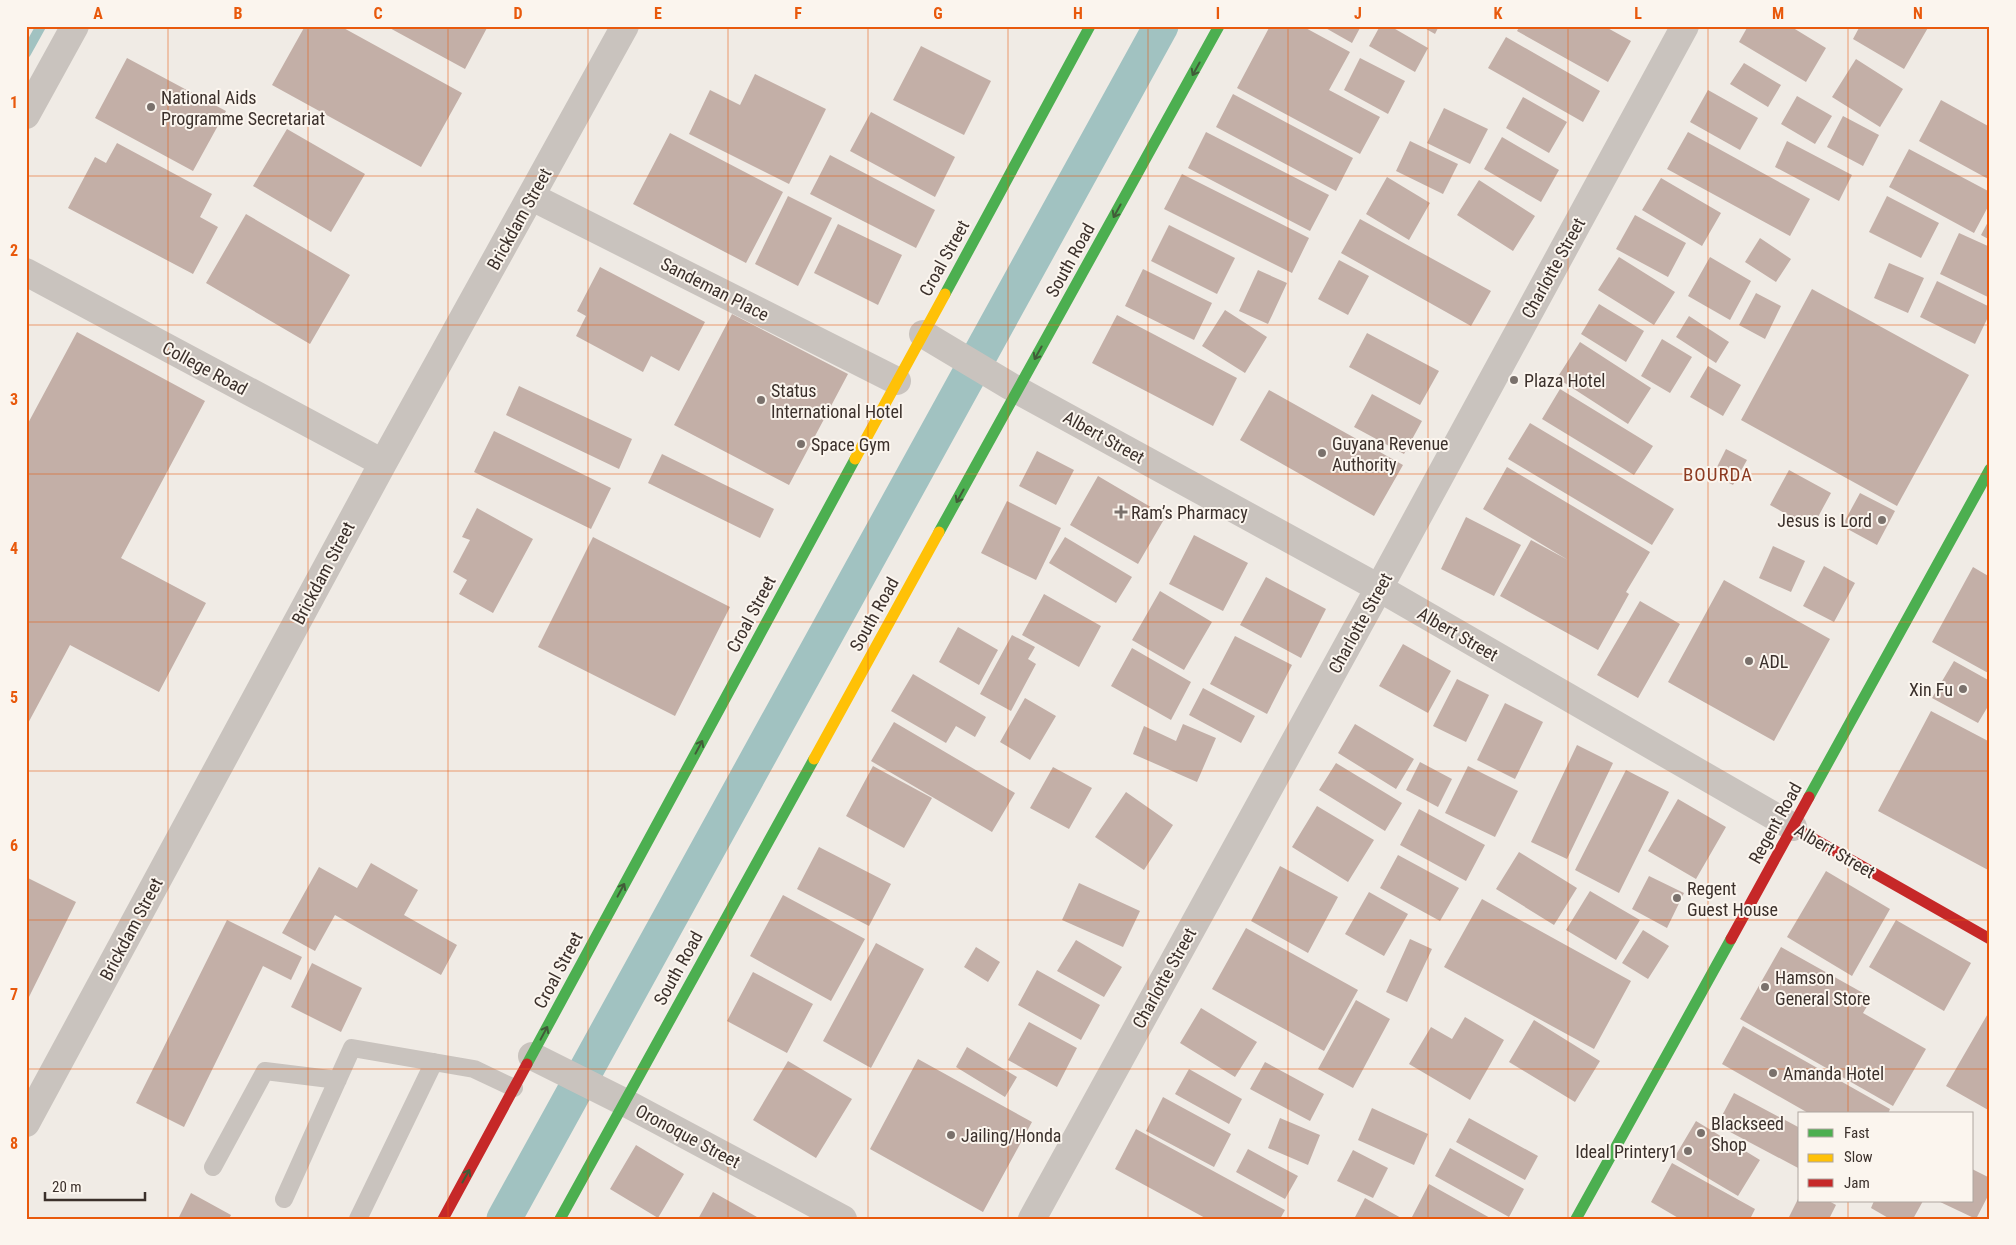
<svg xmlns="http://www.w3.org/2000/svg" width="2016" height="1245" viewBox="0 0 2016 1245" font-family="'Roboto Condensed',sans-serif">
<style>
.lines{fill:none;stroke-linecap:round;stroke-linejoin:round}
.stream{stroke:#a1c2c1;stroke-width:10}
.canal{stroke:#a1c2c1;stroke-width:35}
.building{fill:#c3afa7}
.lane{stroke:#c9c3be;stroke-width:18}
.street{stroke:#c9c3be;stroke-width:28}
.fast{stroke:#4caf50;stroke-width:11}
.slow{stroke:#ffc107;stroke-width:11}
.jam{stroke:#c62828;stroke-width:11}
.oneway{stroke:#415c38}
.grid{fill:none;stroke:#e8590c;stroke-width:1;stroke-opacity:0.55}
.poi-dot{fill:#7a716c;stroke:#fbf5ee;stroke-width:2}
.labels{text-anchor:middle;dominant-baseline:central;stroke-width:4;stroke-linejoin:round;paint-order:stroke}
.poi-label{font-size:18px;fill:#3b302b;stroke:#fbf5ee;text-anchor:start}
.street-label{font-size:18px;fill:#3b302b;stroke:#fbf5ee}
.neighbourhood-label{font-size:19px;letter-spacing:1px;fill:#8c3b22;stroke:#fbf5ee}
.neatline{fill:none;stroke:#e8590c;stroke-width:2}
.grid-label{font-size:16px;text-anchor:middle;font-weight:bold;fill:#e8590c}
</style>
<rect width="100%" height="100%" fill="#f0ebe5"/>
<g class="lines">
<path class="stream" d="M26,53l15,-27"/>
<path class="canal" d="M504,1219l657,-1193"/>
</g>
<path class="building" d="M305,26h35l122,67 -41,74 -149,-82z
M386,26h102l-23,43z
M1270,26h32l48,26 -21,38 51,27 -20,37 -123,-66z
M1322,26h39l-9,17z
M1380,26h10l38,22 -13,24 -46,-26z
M1421,26h18l-4,8z
M1520,26h84l27,15 -23,41 -91,-51z
M1748,26h42l36,22 -20,34 -67,-40z
M1860,26h69l-25,43 -51,-30z
M1506,37l94,54 -17,31 -95,-54z
M921,46l70,35 -27,54 -71,-35z
M127,58l99,53 -33,60 -98,-53z
M1360,58l45,23 -17,33 -44,-24z
M1856,59l47,30 -23,38 -48,-30z
M1744,63l37,22 -13,22 -38,-23z
M755,74l71,35 -37,75 -100,-50 21,-44 30,15z
M1708,90l50,28 -18,32 -50,-28z
M1233,94l120,64 -17,33 -120,-64z
M1797,96l35,20 -17,28 -34,-20z
M1523,97l44,25 -18,31 -43,-25z
M1941,100l49,27v53l-71,-39z
M1444,108l44,21 -18,35 -43,-21z
M871,112l84,45 -20,40 -85,-46z
M1843,116l36,19 -16,31 -36,-19z
M287,129l78,45 -34,58 -78,-46z
M1206,132l123,63 -19,36 -122,-63z
M1688,132l122,67 -20,37 -123,-67z
M670,133l113,59 -37,71 -113,-59z
M1502,137l57,33 -18,32 -57,-33z
M1410,141l48,23 -15,30 -47,-23z
M1787,141l65,34 -13,26 -64,-34z
M117,143l95,51 -12,23 18,10 -25,47 -125,-66 27,-51 11,6z
M1909,149l81,43v11l-16,30 -85,-46z
M830,155l105,55 -19,38 -106,-54z
M1182,174l127,64 -17,35 -128,-64z
M1387,177l43,26 -21,37 -43,-26z
M1661,178l60,35 -19,33 -60,-36z
M1479,180l56,36 -22,35 -56,-36z
M788,196l44,22 -34,68 -43,-22z
M1887,196l52,27 -18,35 -52,-26z
M246,214l104,61 -40,69 -104,-61z
M1635,215l51,28 -18,34 -52,-28z
M1990,218v22l-9,-5z
M1360,219l131,72 -20,35 -130,-73z
M838,224l64,31 -24,50 -64,-32z
M1169,225l66,33 -18,36 -66,-33z
M1959,233l31,14v51l-50,-24z
M1760,238l31,21 -15,23 -31,-20z
M1619,257l56,35 -21,33 -56,-35z
M1710,257l41,24 -21,39 -42,-24z
M1339,260l30,16 -21,39 -30,-16z
M1889,263l35,15 -16,35 -34,-15z
M600,267l105,55 -26,49 -28,-15 -8,16 -67,-36 10,-20 -9,-5z
M1143,269l69,34 -18,37 -69,-34z
M1258,270l29,13 -19,41 -29,-13z
M1937,281l53,26v6l-15,31 -55,-27z
M1812,289l157,86 -72,131 -156,-86z
M1756,293l25,13 -16,33 -26,-14z
M1599,304l45,27 -18,31 -45,-28z
M1225,310l42,27 -22,36 -43,-27z
M732,314l116,60 -59,111 -115,-60z
M1117,315l120,63 -24,48 -121,-63z
M1689,316l40,26 -13,21 -40,-26z
M77,332l128,69 -84,157 85,45 -47,89 -89,-47 -44,82v-300z
M1367,333l72,38 -19,34 -71,-38z
M1662,339l30,18 -22,36 -29,-17z
M1580,342l71,46 -23,36 -71,-46z
M1708,366l33,19 -18,31 -33,-19z
M519,386l113,53 -13,30 -113,-54z
M1560,389l93,57 -19,29 -92,-56z
M1269,390l134,75 -29,51 -134,-76z
M1372,394l50,27 -18,33 -50,-27z
M1530,423l144,86 -22,36 -144,-86z
M494,431l117,57 -20,41 -117,-57z
M1726,449l21,11 -14,25 -20,-10z
M1037,451l37,19 -18,35 -37,-19z
M662,454l112,55 -14,29 -112,-55z
M1507,467l143,85 -24,40 3,2 -31,56 -98,-54 31,-56 37,20 -85,-51z
M1789,470l42,23 -19,35 -42,-23z
M1098,476l68,40 -28,48 -68,-39z
M1860,493l35,18 -18,34 -35,-19z
M1007,501l54,27 -25,52 -55,-27z
M477,508l56,31 -40,74 -34,-19 8,-14 -14,-8 17,-32 -8,-3z
M1466,517l55,28 -27,51 -53,-27z
M1194,535l54,28 -25,48 -54,-27z
M593,537l137,70 -55,109 -137,-69z
M1065,537l67,40 -16,26 -67,-40z
M1773,546l32,15 -14,31 -32,-14z
M1824,566l31,17 -21,39 -31,-16z
M1973,567l17,10v97l-58,-32z
M1266,577l60,32 -25,49 -61,-33z
M1724,580l106,59 -56,102 -106,-59z
M1160,591l52,31 -28,48 -52,-30z
M1044,594l57,32 -22,41 -57,-32z
M1640,601l40,23 -42,74 -41,-23z
M958,627l40,23 -19,35 -40,-23z
M1012,635l23,12 -7,12 8,5 -25,47 -31,-17z
M1235,636l57,29 -25,49 -57,-30z
M1403,644l48,27 -23,42 -49,-27z
M1132,648l59,34 -20,38 -60,-34z
M1954,661l36,20v22l-12,20 -46,-25z
M913,674l73,43 -11,20 -19,-11 -10,17 -55,-32z
M1457,679l32,16 -23,47 -33,-16z
M1203,688l52,28 -14,27 -52,-28z
M1025,698l31,18 -26,44 -30,-18z
M1505,703l38,19 -28,57 -38,-19z
M1931,711l59,31v129l-112,-60z
M894,722l121,71 -23,39 -121,-71z
M1183,724l33,14 -19,44 -64,-28 11,-28 32,15z
M1355,724l59,35 -18,30 -58,-36z
M1577,745l36,18 -46,96 -36,-17z
M1420,762l32,17 -14,28 -32,-17z
M1336,763l66,40 -17,28 -66,-41z
M873,766l59,32 -28,50 -58,-32z
M1468,766l50,25 -23,46 -50,-24z
M1053,767l39,21 -23,41 -39,-21z
M1626,770l43,22 -50,101 -44,-23z
M1126,792l47,33 -29,45 -49,-33z
M1678,799l48,28 -30,52 -48,-28z
M1317,806l57,34 -26,42 -56,-35z
M1419,809l66,36 -19,36 -66,-36z
M819,847l72,37 -22,42 -72,-37z
M1519,852l58,36 -23,37 -58,-36z
M1398,855l61,33 -19,33 -60,-33z
M371,863l47,27 -14,25 53,30 -16,30 -106,-60 -20,36 -33,-18 37,-66 38,21z
M1280,866l58,31 -30,56 -57,-32z
M1826,871l64,38 -38,67 -65,-39z
M1649,876l35,17 -17,35 -35,-19z
M26,877l50,25 -48,97 -2,-1z
M1079,883l61,28 -17,36 -61,-27z
M1590,891l50,29 -24,40 -50,-30z
M1369,892l39,22 -24,42 -39,-22z
M783,895l82,44 -34,62 -81,-45z
M1482,899l149,82 -37,68 -150,-82z
M227,920l75,37 -11,23 -28,-14 -79,161 -48,-24z
M1896,920l75,43 -27,48 -75,-44z
M1246,928l112,62 -34,61 -112,-62z
M1643,930l26,16 -21,33 -26,-16z
M1410,939l22,10 -25,53 -21,-10z
M1076,940l46,27 -18,30 -47,-26z
M876,943l48,26 -53,99 -48,-27z
M976,947l24,15 -12,20 -24,-15z
M1781,947l91,51 -9,15 63,36 -33,57 -153,-87z
M312,963l50,25 -21,44 -50,-25z
M1037,970l63,35 -19,35 -63,-35z
M753,972l60,32 -26,49 -60,-32z
M1356,1000l34,19 -37,69 -35,-19z
M1201,1008l56,34 -22,35 -55,-34z
M1990,1010v101l-44,-25z
M1465,1017l39,23 -34,60 -61,-36 22,-37 21,12z
M1534,1020l66,41 -25,41 -66,-40z
M1029,1022l48,26 -20,39 -49,-27z
M1743,1026l147,83 -2,5h-78l-88,-50z
M967,1047l50,30 -12,20 -49,-30z
M918,1059l114,63 -49,90 -113,-63z
M788,1061l64,38 -36,59 -63,-38z
M1265,1062l59,32 -14,27 -60,-32z
M1189,1069l53,30 -13,25 -54,-30z
M1734,1093l66,35v41l-83,-44z
M1163,1097l68,37 -17,33 -68,-36z
M1372,1108l56,26 -14,31 -56,-25z
M1280,1118l40,17 -12,30 -40,-17z
M1469,1118l69,38 -13,24 -69,-38z
M1696,1121l64,39 -22,36 -64,-38z
M1136,1129l149,81 -5,9h-73l-92,-50z
M636,1145l48,29 -26,44 -48,-29z
M1450,1148l74,41 -15,28 -74,-41z
M1248,1149l50,27 -13,23 -49,-27z
M1353,1150l35,18 -15,30 -36,-17z
M1672,1163l83,46 -5,10h-70l-29,-17z
M1972,1169l18,9v14l-14,27 -38,-18h34z
M1429,1184l63,35h-77l-3,-2z
M713,1192l44,25 -1,2h-58z
M191,1193l40,22 -2,4h-51z
M1800,1195v6h29l7,4 -7,14h-41z
M1365,1198l38,21h-49z
M1874,1201h49l-10,18h-23l-19,-11z"/>
<g class="lines">
<path class="lane" d="M213,1167l52,-96 73,9
M284,1199l68,-151 122,21 40,19
M358,1219l76,-157"/>
<path class="street" d="M26,115l49,-89
M532,197l365,184
M26,272l357,191
M923,334l87,52 369,202 414,239
M532,1056l92,46 219,117
M26,1123l357,-660 242,-437
M1032,1219l347,-631 306,-562"/>
<path class="fast" d="M945,294l145,-268
M939,532l280,-506
M1809,797l181,-328
M527,1064l328,-605
M560,1219l254,-460
M1576,1219l155,-280"/>
<path class="slow" d="M855,459l90,-165
M814,759l125,-227"/>
<path class="jam" d="M1793,827l197,112
M1731,939l78,-142
M443,1219l84,-155"/>
</g>
<defs><path id="oneway-shaft" d="M-6 0H5M1.5-3L5.5 0L1.5 3" fill="none" stroke-width="1.6" stroke-linecap="round" stroke-linejoin="round" transform="scale(1.25)"/></defs>
<g class="oneway">
<use href="#oneway-shaft" transform="translate(1196 69) rotate(119)"/>
<use href="#oneway-shaft" transform="translate(1117 211) rotate(119)"/>
<use href="#oneway-shaft" transform="translate(1038 353) rotate(119)"/>
<use href="#oneway-shaft" transform="translate(960 496) rotate(119)"/>
<use href="#oneway-shaft" transform="translate(699 747) rotate(-62)"/>
<use href="#oneway-shaft" transform="translate(621 890) rotate(-62)"/>
<use href="#oneway-shaft" transform="translate(544 1033) rotate(-62)"/>
<use href="#oneway-shaft" transform="translate(466 1176) rotate(-61)"/>
</g>
<path class="grid" d="M168,26v1193M308,26v1193M448,26v1193M588,26v1193M728,26v1193M868,26v1193M1008,26v1193M1148,26v1193M1288,26v1193M1428,26v1193M1568,26v1193M1708,26v1193M1848,26v1088M26,176h1964M26,325h1964M26,474h1964M26,622h1964M26,771h1964M26,920h1964M26,1069h1964M1848,1201v18"/>
<g class="poi-dot">
<circle cx="151" cy="107" r="5"/>
<circle cx="1514" cy="380" r="5"/>
<circle cx="761" cy="400" r="5"/>
<circle cx="801" cy="444" r="5"/>
<circle cx="1322" cy="453" r="5"/>
<path d="M1118.5 504.5h5v5h5v5h-5v5h-5v-5h-5v-5h5z"/>
<circle cx="1882" cy="520" r="5"/>
<circle cx="1749" cy="661" r="5"/>
<circle cx="1963" cy="689" r="5"/>
<circle cx="1677" cy="898" r="5"/>
<circle cx="1765" cy="987" r="5"/>
<circle cx="1773" cy="1073" r="5"/>
<circle cx="1701" cy="1133" r="5"/>
<circle cx="951" cy="1135" r="5"/>
<circle cx="1688" cy="1151" r="5"/>
</g>
<g class="labels">
<g class="poi-label">
<text x="161" y="97">National Aids<tspan x="161" dy="21">Programme Secretariat</tspan></text>
<text x="1524" y="380">Plaza Hotel</text>
<text x="771" y="390">Status<tspan x="771" dy="21">International Hotel</tspan></text>
<text x="1332" y="443">Guyana Revenue<tspan x="1332" dy="21">Authority</tspan></text>
<text x="811" y="444">Space Gym</text>
<text x="1131" y="512">Ram’s Pharmacy</text>
<text x="1872" y="520" text-anchor="end">Jesus is Lord</text>
<text x="1759" y="661">ADL</text>
<text x="1953" y="689" text-anchor="end">Xin Fu</text>
<text x="1687" y="888">Regent<tspan x="1687" dy="21">Guest House</tspan></text>
<text x="1775" y="977">Hamson<tspan x="1775" dy="21">General Store</tspan></text>
<text x="1783" y="1073">Amanda Hotel</text>
<text x="1711" y="1123">Blackseed<tspan x="1711" dy="21">Shop</tspan></text>
<text x="961" y="1135">Jailing/Honda</text>
<text x="1678" y="1151" text-anchor="end">Ideal Printery1</text>
</g>
<g class="street-label">
<text transform="translate(519 219) rotate(-61)">Brickdam Street</text>
<text transform="translate(944 258) rotate(-61)">Croal Street</text>
<text transform="translate(1070 260) rotate(-61)">South Road</text>
<text transform="translate(1553 268) rotate(-61)">Charlotte Street</text>
<text transform="translate(715 289) rotate(27)">Sandeman Place</text>
<text transform="translate(205 368) rotate(28)">College Road</text>
<text transform="translate(1104 437) rotate(29)">Albert Street</text>
<text transform="translate(323 573) rotate(-62)">Brickdam Street</text>
<text transform="translate(751 614) rotate(-62)">Croal Street</text>
<text transform="translate(874 614) rotate(-61)">South Road</text>
<text transform="translate(1360 623) rotate(-61)">Charlotte Street</text>
<text transform="translate(1458 634) rotate(30)">Albert Street</text>
<text transform="translate(1775 823) rotate(-61)">Regent Road</text>
<text transform="translate(1835 851) rotate(30)">Albert Street</text>
<text transform="translate(131 929) rotate(-62)">Brickdam Street</text>
<text transform="translate(678 968) rotate(-61)">South Road</text>
<text transform="translate(558 970) rotate(-62)">Croal Street</text>
<text transform="translate(1164 978) rotate(-61)">Charlotte Street</text>
<text transform="translate(688 1136) rotate(28)">Oronoque Street</text>
</g>
<g class="neighbourhood-label">
<text x="1718" y="474">BOURDA</text>
</g>
</g>
<rect width="2016" height="1245" fill="none" stroke="#fbf5ee" stroke-width="55"/>
<rect x="1798" y="1112" width="175" height="90" fill="#fbf5ee" stroke="#aea6a0"/>
<rect x="1808" y="1129" width="25" height="8" fill="#4caf50" stroke="#aea6a0"/>
<text x="1844" y="1138" font-size="15" fill="#3b302b">Fast</text>
<rect x="1808" y="1154" width="25" height="8" fill="#ffc107" stroke="#aea6a0"/>
<text x="1844" y="1162" font-size="15" fill="#3b302b">Slow</text>
<rect x="1808" y="1179" width="25" height="8" fill="#c62828" stroke="#aea6a0"/>
<text x="1844" y="1188" font-size="15" fill="#3b302b">Jam</text>
<path d="M45 1192v8h100v-8" fill="none" stroke="#3b302b" stroke-width="2.5"/>
<text x="52" y="1192" font-size="15" fill="#3b302b" stroke="#fbf5ee" stroke-width="4" paint-order="stroke">20 m</text>
<rect x="28" y="28" width="1960" height="1190" class="neatline"/>
<g class="grid-label">
<text x="98" y="19">A</text>
<text x="238" y="19">B</text>
<text x="378" y="19">C</text>
<text x="518" y="19">D</text>
<text x="658" y="19">E</text>
<text x="798" y="19">F</text>
<text x="938" y="19">G</text>
<text x="1078" y="19">H</text>
<text x="1218" y="19">I</text>
<text x="1358" y="19">J</text>
<text x="1498" y="19">K</text>
<text x="1638" y="19">L</text>
<text x="1778" y="19">M</text>
<text x="1918" y="19">N</text>
<text x="14" y="108">1</text>
<text x="14" y="256">2</text>
<text x="14" y="405">3</text>
<text x="14" y="554">4</text>
<text x="14" y="703">5</text>
<text x="14" y="851">6</text>
<text x="14" y="1000">7</text>
<text x="14" y="1149">8</text>
</g>
</svg>
